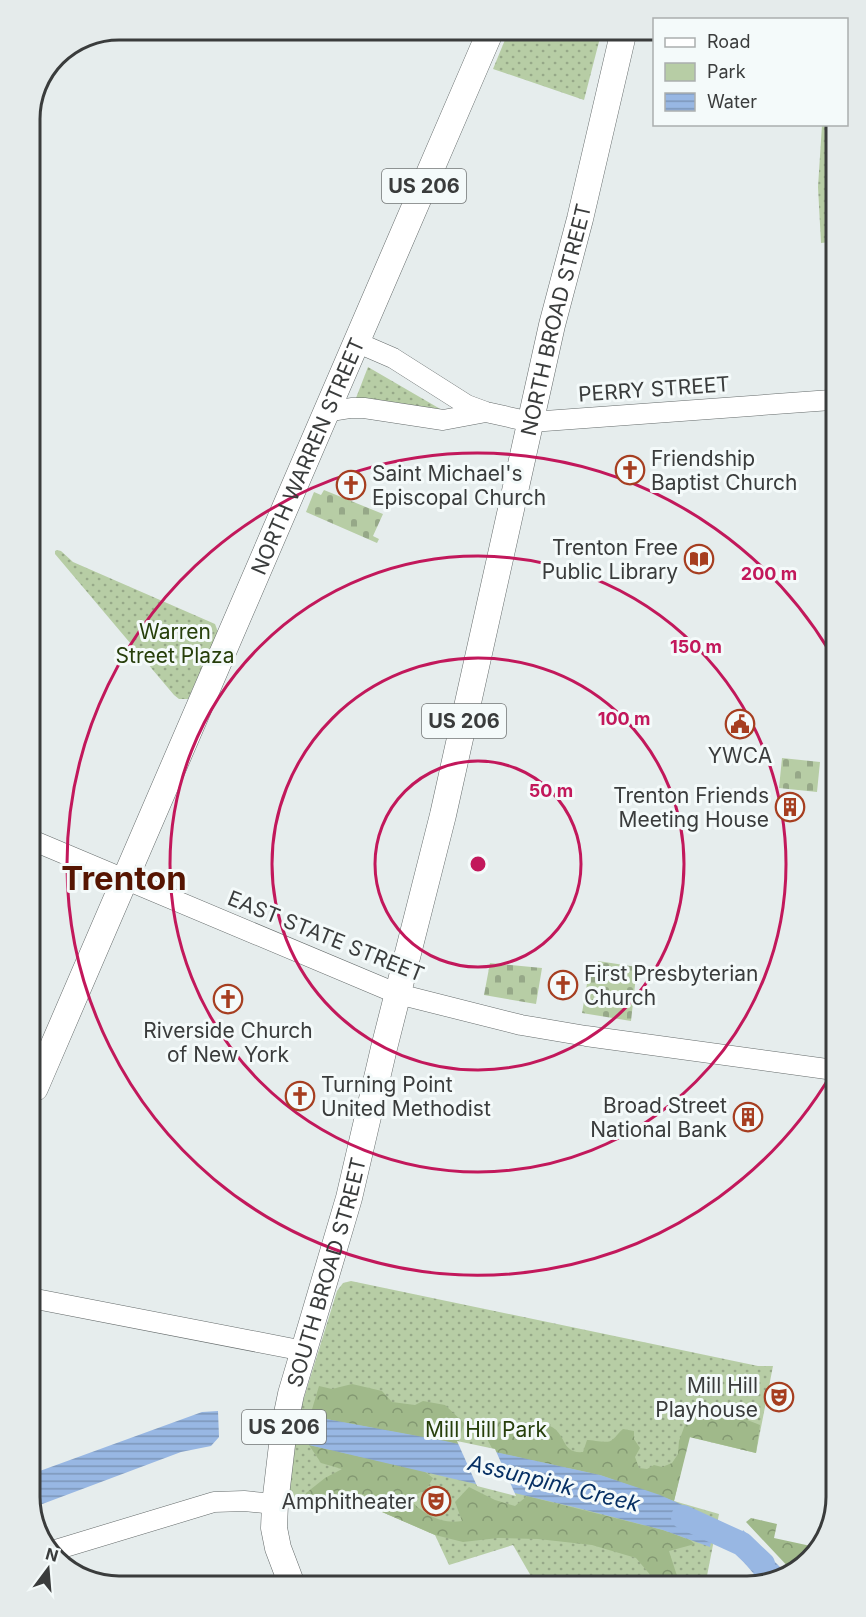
<svg xmlns="http://www.w3.org/2000/svg" width="866" height="1617" viewBox="0 0 866 1617" font-family="Inter,sans-serif">
<style>
.green{fill:url(#green-dots)}
.forest{fill:url(#forest-crowns)}
.cemetery{fill:url(#cemetery-stones)}
.water{fill:url(#water-rules)}
.pier{fill:#e6eded}
.lines{fill:none;stroke-linecap:round;stroke-linejoin:round}
.river{stroke:#98b7e3;stroke-width:24}
.tertiary-casing{stroke:#656b6b;stroke-width:21}
.primary-casing{stroke:#656b6b;stroke-width:27}
.tertiary{stroke:#fff;stroke-width:20}
.primary{stroke:#fff;stroke-width:26}
.ring{fill:none;stroke:#c2185b;stroke-width:3}
.labels{text-anchor:middle;dominant-baseline:central;stroke-width:6;stroke-linejoin:round;paint-order:stroke}
.shield{fill:#f4fafa;stroke:#727575;stroke-width:1.5}
.shield-label{font-size:20px;font-weight:bold;fill:#3a3c3c}
.street-label{font-size:21px;fill:#3a3c3c;stroke:#f4fafa}
.poi-label{font-size:21px;fill:#3a3c3c;stroke:#f4fafa;text-anchor:end}
.park-label{font-size:21px;fill:#273f0b;stroke:#f4fafa}
.water-label{font-size:22px;font-style:italic;fill:#073064;stroke:#f4fafa}
.town-label{font-size:33px;font-weight:bold;fill:#561502;stroke:#f4fafa}
.rim{fill:none;stroke:#3a3c3c;stroke-width:3}
.centre{fill:#c2185b;stroke:#f4fafa;stroke-width:3}
.ring-label{font-size:18px;text-anchor:middle;font-weight:bold;fill:#c2185b;stroke:#f4fafa;stroke-width:6;stroke-linejoin:round;paint-order:stroke}
</style>
<defs>
<pattern id="green-dots" width="8" height="8" patternUnits="userSpaceOnUse" patternTransform="scale(1.5)"><rect width="8" height="8" fill="#b7cda5"/><path d="M2 2h.1M6 6h.1" fill="none" stroke="#96a888" stroke-width="1.8" stroke-linecap="round"/></pattern>
<pattern id="forest-crowns" width="20" height="18" patternUnits="userSpaceOnUse" patternTransform="scale(1.5)"><rect width="20" height="18" fill="#a0b98a"/><path d="M2 6a3 3 0 1 1 6 0M12 15a3 3 0 1 1 6 0" fill="none" stroke="#839872"/></pattern>
<pattern id="cemetery-stones" width="16" height="16" patternUnits="userSpaceOnUse" patternTransform="scale(1.5)"><rect width="16" height="16" fill="#b7cda5"/><path d="M2 7V4a2 2 0 0 1 4 0v3zM10 15v-3a2 2 0 0 1 4 0v3z" fill="#96a888"/></pattern>
<pattern id="water-rules" width="6" height="5" patternUnits="userSpaceOnUse" patternTransform="scale(1.5)"><rect width="6" height="5" fill="#98b7e3"/><path d="M0 2.5h6" fill="none" stroke="#7d96b9"/></pattern>
</defs>
<rect width="100%" height="100%" fill="#e6eded"/>
<path class="green" d="M509,30h93l-18,70 -91,-31z
M822,125h7l1,117 -9,1 -3,-56z
M368,367l74,43 -35,-3 -51,-9z
M57,550l4,1 12,11 142,62 3,8 -30,67h-9l-5,-4 -119,-141v-3z
M351,1281l407,85h15l-17,87 -67,-16 -15,64 45,13 -13,67 -171,2 -22,-38 -64,20 -14,-30 -76,-33 -71,-2 11,-86 38,-123 6,-8z"/>
<path class="forest" d="M352,1384l30,7 10,11 23,3 8,-4 22,4 19,18 -6,21 -148,-28 9,-30 13,3z
M722,1410l38,15 -4,28 -66,-16 -16,64 -74,-26 -106,-23 -8,-15 13,-16 17,2 16,-1 13,7 5,-3c17,8 11,28 33,26l4,-12c7,0 21,4 25,0 4,-3 7,-8 11,-11l11,2v8l6,9 -5,9 4,11 8,1 7,-4 8,2 10,-4 6,-9 1,-13 7,-19 13,-6 3,-5z
M309,1445l115,26 9,7 -7,12 -18,8c14,15 33,27 54,23l-7,-19 14,-15 26,13 20,6 12,-10 136,34 27,10 5,4 -26,7 9,28 -26,-2 -16,-19 -44,-13 -54,-6 -40,-1 -35,4 -28,-7 -76,-33 -53,-2v-7l19,-15 17,-9 -21,-6z
M751,1518l26,6 -3,14 46,10 -28,23 -46,-49z"/>
<path class="cemetery" d="M324,490l59,24 -10,22 6,3 -2,4 -71,-31 8,-20 7,3z
M782,758l38,4 -3,30 -38,-4z
M598,961l39,6 -6,54 -49,-8 8,-47 7,1z
M490,963l52,5 -6,36 -52,-9z"/>
<path class="water" d="M218,1411l1,26 -8,9 -30,6 -144,54v-34l165,-60z
M310,1416l135,25 155,34 60,20 56,25 -6,27 -47,-17 -85,-22 -269,-63z
M743,1530l45,45 -7,5h-22l-23,-27z"/>
<path class="pier" d="M457,1441l38,8 21,47 -39,-10z"/>
<g class="lines">
<path class="river" d="M683,1517l59,27 21,20"/>
<g class="tertiary-casing">
<path id="tertiary" d="M356,342l37,16 74,47 19,7 45,10 300,-22
M326,412l25,-4h13l79,12 43,-8
M34,841l364,153 123,31 65,11 248,34
M36,1299l268,52
M52,1551l162,-49 30,-1 31,3"/>
</g>
<g class="primary-casing">
<g id="primary">
<path id="s1" d="M35,1088l456,-1058"/>
<path id="s2" d="M292,1585l-14,-37 -4,-20 1,-24 9,-76 7,-34 58,-196 35,-150 59,-233 109,-490 28,-106 44,-189"/>
</g>
</g>
<use href="#tertiary" class="tertiary"/>
<use href="#primary" class="primary"/>
</g>
<g class="ring">
<circle cx="478" cy="864" r="103"/>
<circle cx="478" cy="864" r="206"/>
<circle cx="478" cy="864" r="308"/>
<path d="M832 1073A411 411 0 1 1 830 652"/>
</g>
<defs>
<g id="church-ring" transform="scale(1.5)"><circle r="9.5" fill="#f4fafa" stroke="#a63e20" stroke-width="1.5"/><path d="M-1.2-6h2.4v3.5h3.3v2.4h-3.3V6h-2.4V-.1h-3.3v-2.4h3.3Z" fill="#a63e20"/></g>
<g id="library-ring" transform="scale(1.5)"><circle r="9.5" fill="#f4fafa" stroke="#a63e20" stroke-width="1.5"/><path d="M-6-4Q-3-5.5-.7-3.5V5Q-3 3-6 4ZM6-4Q3-5.5 .7-3.5V5Q3 3 6 4Z" fill="#a63e20"/></g>
<g id="civic-ring" transform="scale(1.5)"><circle r="9.5" fill="#f4fafa" stroke="#a63e20" stroke-width="1.5"/><path d="M-.6-6.5H3V-4.5H.6V-3L4-1V1h2V6H-6V1h2V-1L-.6-3ZM-1.2 2.5V6h2.4V2.5Z" fill="#a63e20"/></g>
<g id="building-ring" transform="scale(1.5)"><circle r="9.5" fill="#f4fafa" stroke="#a63e20" stroke-width="1.5"/><path d="M-4-6H4V6H1V3H-1V6H-4ZM-2.5-4.3h1.7v1.8h-1.7ZM.8-4.3h1.7v1.8H.8ZM-2.5-1h1.7V.8h-1.7ZM.8-1h1.7V.8H.8Z" fill="#a63e20"/></g>
<g id="theatre-ring" transform="scale(1.5)"><circle r="9.5" fill="#f4fafa" stroke="#a63e20" stroke-width="1.5"/><path d="M-5-5.5Q0-4 5-5.5V0Q5 5 0 6Q-5 5-5 0ZM-3.3-2.5H-1v1.5H-3.3ZM1-2.5H3.3v1.5H1ZM-2.8 1Q0 5.5 2.8 1Z" fill="#a63e20"/></g>
</defs>
<g fill-rule="evenodd">
<use href="#church-ring" x="630" y="470"/>
<use href="#church-ring" x="351" y="485"/>
<use href="#library-ring" x="699" y="559"/>
<use href="#civic-ring" x="740" y="724"/>
<use href="#building-ring" x="790" y="807"/>
<use href="#church-ring" x="563" y="985"/>
<use href="#church-ring" x="228" y="999"/>
<use href="#church-ring" x="300" y="1096"/>
<use href="#building-ring" x="748" y="1117"/>
<use href="#theatre-ring" x="779" y="1397"/>
<use href="#theatre-ring" x="436" y="1501"/>
</g>
<g class="labels">
<g class="shield">
<rect x="382" y="169" width="84" height="34" rx="4.5"/>
<rect x="422" y="704" width="84" height="34" rx="4.5"/>
<rect x="242" y="1410" width="84" height="34" rx="4.5"/>
</g>
<g class="shield-label">
<text x="424" y="186">US 206</text>
<text x="464" y="721">US 206</text>
<text x="284" y="1427">US 206</text>
</g>
<g class="street-label">
<text stroke="none"><textPath href="#s2" startOffset="1302">NORTH BROAD STREET</textPath></text>
<text transform="translate(654 389) rotate(-4)">PERRY STREET</text>
<text stroke="none"><textPath href="#s1" startOffset="688">NORTH WARREN STREET</textPath></text>
<text transform="translate(326 936) rotate(22)">EAST STATE STREET</text>
<text stroke="none"><textPath href="#s2" startOffset="322">SOUTH BROAD STREET</textPath></text>
</g>
<g class="poi-label">
<text x="651" y="458" text-anchor="start">Friendship<tspan x="651" dy="24">Baptist Church</tspan></text>
<text x="372" y="473" text-anchor="start">Saint Michael's<tspan x="372" dy="24">Episcopal Church</tspan></text>
<text x="678" y="547">Trenton Free<tspan x="678" dy="24">Public Library</tspan></text>
<text x="740" y="755" text-anchor="middle">YWCA</text>
<text x="769" y="795">Trenton Friends<tspan x="769" dy="24">Meeting House</tspan></text>
<text x="584" y="973" text-anchor="start">First Presbyterian<tspan x="584" dy="24">Church</tspan></text>
<text x="228" y="1030" text-anchor="middle">Riverside Church<tspan x="228" dy="24">of New York</tspan></text>
<text x="321" y="1084" text-anchor="start">Turning Point<tspan x="321" dy="24">United Methodist</tspan></text>
<text x="727" y="1105">Broad Street<tspan x="727" dy="24">National Bank</tspan></text>
<text x="758" y="1385">Mill Hill<tspan x="758" dy="24">Playhouse</tspan></text>
<text x="415" y="1501">Amphitheater</text>
</g>
<g class="park-label">
<text x="175" y="631">Warren<tspan x="175" dy="24">Street Plaza</tspan></text>
<text x="486" y="1429">Mill Hill Park</text>
</g>
<g class="water-label">
<text transform="translate(554 1483) rotate(14)">Assunpink Creek</text>
</g>
<g class="town-label">
<text x="124" y="878">Trenton</text>
</g>
</g>
<path d="M0 0H866V1617H0ZM119 40H747A79 79 0 0 1 826 119V1497A79 79 0 0 1 747 1576H119A79 79 0 0 1 40 1497V119A79 79 0 0 1 119 40Z" fill="#e5ebeb" fill-rule="evenodd"/>
<path class="rim" d="M119 40H747A79 79 0 0 1 826 119V1497A79 79 0 0 1 747 1576H119A79 79 0 0 1 40 1497V119A79 79 0 0 1 119 40Z"/>
<circle cx="478" cy="864" r="9" class="centre"/>
<g class="ring-label">
<text x="769" y="580">200 m</text>
<text x="696" y="653">150 m</text>
<text x="624" y="725">100 m</text>
<text x="551" y="797">50 m</text>
</g>
<rect x="653" y="18" width="195" height="108" fill="#f4fafa" stroke="#aaaeae" stroke-width="1.5"/>
<rect x="665" y="38" width="30" height="9" fill="#ffffff" stroke="#aaaeae" stroke-width="1.5"/>
<text x="707" y="48" font-size="18" fill="#3a3c3c">Road</text>
<rect x="665" y="63" width="30" height="18" fill="#b7cda5" stroke="#aaaeae" stroke-width="1.5"/>
<text x="707" y="78" font-size="18" fill="#3a3c3c">Park</text>
<rect x="665" y="93" width="30" height="18" fill="url(#water-rules)" stroke="#aaaeae" stroke-width="1.5"/>
<text x="707" y="108" font-size="18" fill="#3a3c3c">Water</text>
<g transform="translate(48 1569) rotate(16)" stroke="#f4fafa" stroke-width="4.5" paint-order="stroke">
<path d="M0-4.5L10 22L0 15L-10 22Z" fill="#3a3c3c"/>
<text y="-9" font-size="16" font-weight="bold" text-anchor="middle" fill="#3a3c3c">N</text>
</g>
</svg>
